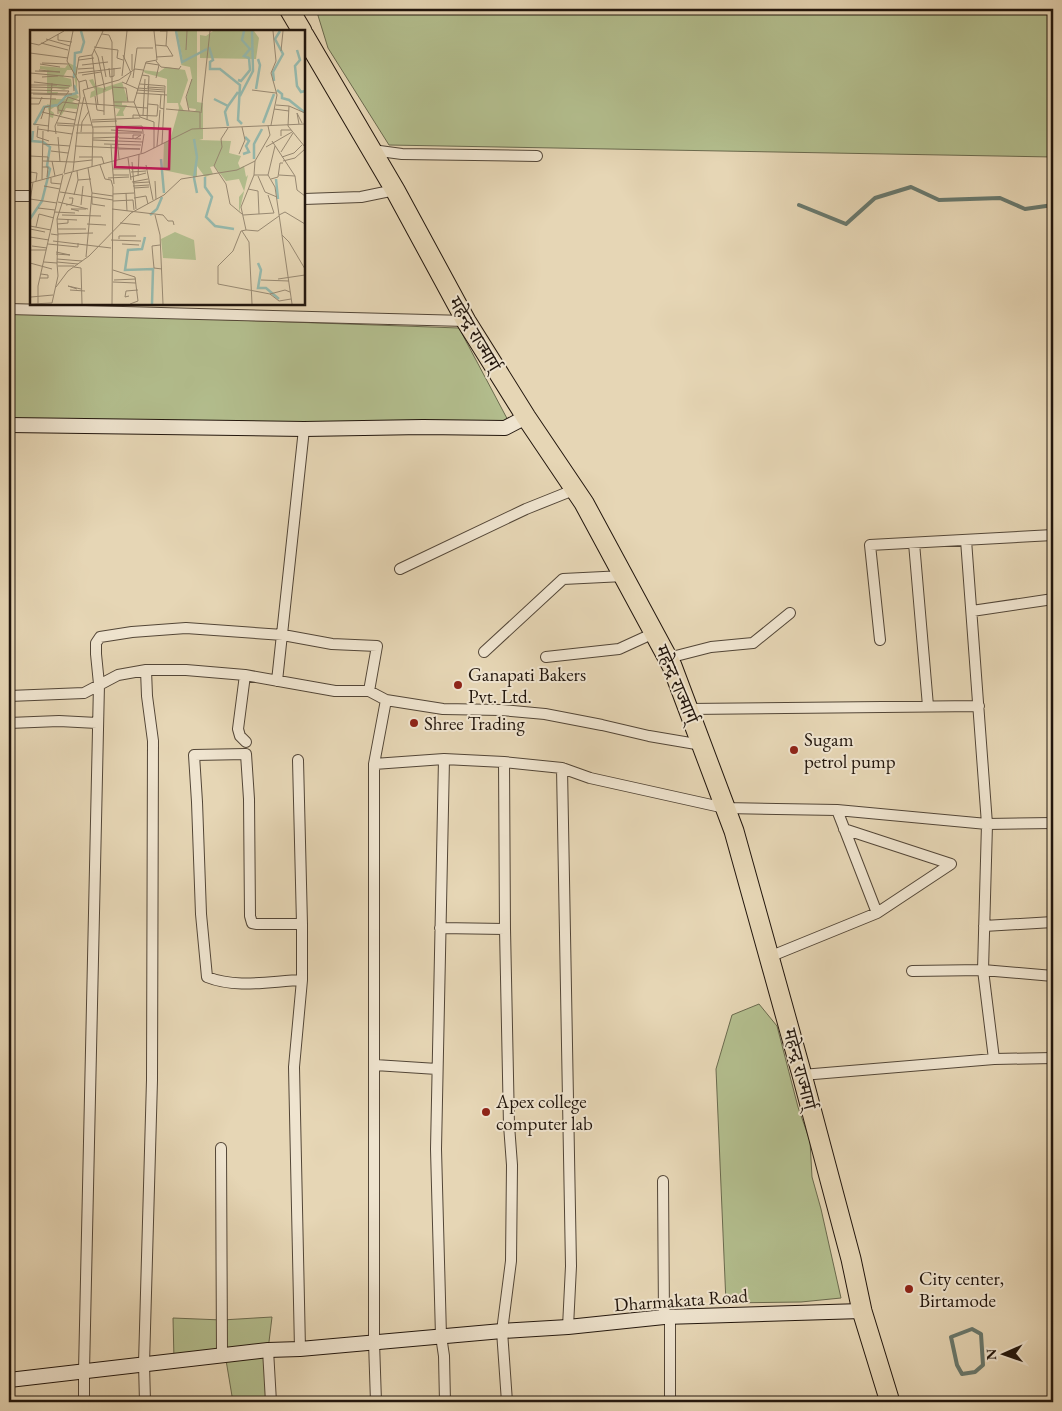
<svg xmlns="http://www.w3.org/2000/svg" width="1062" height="1411" viewBox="0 0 1062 1411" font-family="'EB Garamond','Noto Serif Devanagari',serif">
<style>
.green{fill:#b3be8e;stroke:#6a6a4e}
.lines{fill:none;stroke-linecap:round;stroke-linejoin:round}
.stream{stroke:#68786d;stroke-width:4}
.street-casing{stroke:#534637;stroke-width:12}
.secondary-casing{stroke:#22160d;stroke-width:16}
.highway-casing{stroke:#22160d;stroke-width:21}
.street{stroke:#efe4cf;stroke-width:10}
.secondary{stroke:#efe4cf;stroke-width:14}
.highway{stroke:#e6d6b5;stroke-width:19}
.poi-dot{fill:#8f2418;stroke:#efe4cf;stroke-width:2}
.labels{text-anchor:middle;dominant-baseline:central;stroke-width:4;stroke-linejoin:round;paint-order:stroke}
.street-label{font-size:19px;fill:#22160d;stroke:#efe4cf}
.poi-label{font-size:19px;fill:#22160d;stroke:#efe4cf;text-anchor:start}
.inset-river{fill:none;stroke:#96b9ad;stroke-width:2.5}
.inset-road{fill:none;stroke:#988972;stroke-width:1}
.view{fill:#c2185b;fill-opacity:0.15;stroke:#c2185b;stroke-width:2.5}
.inset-edge{fill:none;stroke:#22160d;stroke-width:2.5}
</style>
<rect width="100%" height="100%" fill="#e6d6b5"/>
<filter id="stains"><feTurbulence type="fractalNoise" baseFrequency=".004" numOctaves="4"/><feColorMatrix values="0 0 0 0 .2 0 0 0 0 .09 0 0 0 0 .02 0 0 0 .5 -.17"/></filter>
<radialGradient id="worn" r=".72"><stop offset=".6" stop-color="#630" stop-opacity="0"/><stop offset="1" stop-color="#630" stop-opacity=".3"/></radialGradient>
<path class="green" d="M316,9h737v148l-664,-12 -61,-97z
M9,312l450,16 52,98 -502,-5z
M759,1004l18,22 21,81 12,34 2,36 9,32 20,89 -40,4 -75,1 -10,-234 16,-54z
M272,1317l-4,33 3,52h-38l-8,-48 -51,6 -1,-42 49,2z"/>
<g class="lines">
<path class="stream" d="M799,205l47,19 29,-26 36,-11 28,13 61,-2 25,11 28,-4
M972,1329l9,5 2,31 -8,7 -13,2 -5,-9 -6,-28z"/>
<g class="street-casing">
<path id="street" d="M372,150l30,4 135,2
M9,196h22
M304,199l57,-2 34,-7
M9,309l457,12
M966,540l21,284 -4,146 11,89
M914,543l14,163
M400,569l126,-60 50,-20
M972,611l81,-12
M880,640l-10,-95 183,-10
M484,652l79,-73 61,-3
M546,657l73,-8 35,-16
M668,658l43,-11 42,-4 37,-30
M245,675l-7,54 2,7 6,6
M277,681l27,-252
M9,696l75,-3 34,-18 28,-5h40l59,5 90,16h34l17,9 57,9 58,1 44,4 57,11 47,11 53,9
M688,709l291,-3
M9,723l50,-2 38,2
M444,759l-8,390 5,187 3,20 1,46
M298,760l4,164v56l-8,87 6,282
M374,764l70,-5 60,3
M837,810l40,103
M844,829l107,35
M984,926l69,-4
M440,928l65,1
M769,957l108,-44 74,-49
M912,971l71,-1 70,6
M302,980c-31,1 -65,9 -95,-3l-6,-63 -4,-112 -3,-47 52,-1 3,45 1,117 2,7 5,1h45
M375,1065l62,4
M802,1075l192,-16 59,-1
M221,1148l1,206
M663,1181l1,136
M568,1327l3,-61 -9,-498 28,10 135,30 112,2 150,14 66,-1
M268,1350l3,52
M84,1402v-31l15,-687 -3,-30v-11l4,-6 32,-5 54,-4 97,7 49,9 45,2 -8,45
M145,1402l-1,-38 8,-284 1,-339 -6,-45 -1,-26
M376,1402l-2,-60v-578l12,-64
M507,1402l-5,-71 9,-70 1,-96 -3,-40 -4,-196 -1,-167 58,6
M670,1402v-85"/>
</g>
<g class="secondary-casing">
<path id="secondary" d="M9,425l295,4 119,-2 82,1 21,-11
M9,1380l259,-30 32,-1 202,-18 66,-4 96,-10 198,-6"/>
</g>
<g class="highway-casing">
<path id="highway" d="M289,9l13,22
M304,35l91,155 71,131 60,96 58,86 88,163 62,165 68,244 49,184 11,52 28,91"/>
</g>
<use href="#street" class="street"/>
<use href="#secondary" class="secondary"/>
<use href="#highway" class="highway"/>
</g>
<g class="poi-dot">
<circle cx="458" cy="685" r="5"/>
<circle cx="414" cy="723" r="5"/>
<circle cx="794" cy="750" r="5"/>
<circle cx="486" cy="1112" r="5"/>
<circle cx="909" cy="1289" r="5"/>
</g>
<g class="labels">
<g class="street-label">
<text transform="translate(475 334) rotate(59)">महेन्द्र राज्मार्ग्</text>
<text transform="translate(677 684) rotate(67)">महेन्द्र राज्मार्ग्</text>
<text transform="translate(800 1069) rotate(75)">महेन्द्र राज्मार्ग्</text>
<text transform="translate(681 1300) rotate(-4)">Dharmakata Road</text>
</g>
<g class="poi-label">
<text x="468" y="674">Ganapati Bakers<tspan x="468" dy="22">Pvt. Ltd.</tspan></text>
<text x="424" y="723">Shree Trading</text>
<text x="804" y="739">Sugam<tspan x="804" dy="22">petrol pump</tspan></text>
<text x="496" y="1101">Apex college<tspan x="496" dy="22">computer lab</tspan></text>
<text x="919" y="1278">City center,<tspan x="919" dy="22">Birtamode</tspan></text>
</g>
</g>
<g transform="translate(30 30)">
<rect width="275" height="275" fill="#e6d6b5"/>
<path d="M147,1h20v71l6,1v36l-4,1 32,1 -2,12 12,3 -3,7 2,5 4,-2 2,11 2,-2 -9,38v-16l5,-6 -5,-12 -13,2 -12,-15 -4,1 3,7 -8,3 -8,-11v11l-34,-7 1,-27 6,-3 9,-32 -1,-5h-11v-24l-22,-6 -2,-3 16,2 7,-5 19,3 3,10 -8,24 4,7 11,1 1,-3 -7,-1 -3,-9 6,-21 -2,-11 -9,-2 2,-3zM183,1h41l5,7 -3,21 -56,-1v-23l6,1zM39,33l8,4v24l-4,-21h-6l-4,7 8,2 1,7 -8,4 -11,-3 -2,5h7l-1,3 -10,-2v-23l-7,-1v-3l25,2zM63,49l3,8 7,1 19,-6 6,19 -6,1v3h5l-4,7 1,4h-8l4,-7 -5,-1 -3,-19 -22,9 1,-6 4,-2 -6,-10zM45,63l4,4 -7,5 6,2 -1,5 -11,-1 -5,8 -5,-10 -6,4 4,3 -1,5 -3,-1 -3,-13 3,1 1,-6h14zM145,202l19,8 2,20 -33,-2 -2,-19z" fill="#b3be8e"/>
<path class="inset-river" d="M146,1l6,31 25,-13M179,17l4,13 -3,2v7h10l20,16 -2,35 4,4M267,20l3,10 -5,6 2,20 4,6 4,-1M44,48l1,-25 6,-1 3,-10 -3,-11M208,50l3,1 9,-11 -1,-12 -5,-2 6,-7 -8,-9 2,-9M244,51l-1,-9 10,-18 -8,-15 5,-8M226,59l4,-24 -2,-6M247,60l5,4v4l7,2 15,12M210,66l13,-25 -1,-40M184,69l14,7 -3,6 3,14M198,76l10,-14M233,93l11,-29M4,95l10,-18 14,-2 8,-9 11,-3 -3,-8M164,109l3,18 -3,21 3,15M213,124l6,-2 -3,-6 3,-5 -4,-4M131,129l3,34M224,129v-15l8,-15M175,147v10l7,10 -6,20 9,9 19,3M246,149l2,20M120,185l7,-6 5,-12M0,189l12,-18 8,-32 -3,-3 3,-19 -7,-5 -11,-1 1,-10M115,207l-3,12 -14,1 -3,20 28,-1 -1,35M228,233l3,7 -3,18h8l13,11"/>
<path class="inset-road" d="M130,1h7l-1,15M28,4v6l14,2M72,4l7,1 3,7v41M16,9l24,7M0,13l9,2 25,-14M11,13l27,7M125,15l12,1 6,10 -17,1M64,17l24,3 -1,8 6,2M64,19l4,8 7,33M156,20l1,-19M251,21l2,-20M0,23l38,5M102,24v16M62,25l4,32M93,25l8,18 -5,11M72,26l4,21M49,30l15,-2M126,31l5,6 18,2 2,-3M12,33l26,1M116,33l13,2 -3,13M10,34l20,3M52,35l26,-3M79,38l1,9 4,-1v-8M48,39l16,-1M9,40l21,2M5,41l25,1M0,43l43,4 1,14M48,43l43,-5M46,45l3,-18 13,-2 11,-24M52,45l19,-3M112,45l7,1 -2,44M92,46l5,-45M12,47l16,-1M103,48l4,-30h16M4,52l36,4M49,52l7,-2 2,9M92,52l16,7M82,53l7,76M110,54l25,2 -3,58M0,55h27M0,57l39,1M66,57l2,18M82,57l14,1 2,14M117,57l17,1M108,58l26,2M74,59v26M0,60l39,1M53,60l10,39 -1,38M53,60l36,-10 16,-11 8,1M107,60l28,2M222,60l24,3M0,63l42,1M106,63l31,2M3,64l33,1 3,-4M131,65l-1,13 4,1M65,66l2,14 7,1M54,67l-6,28h14M0,68l26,1M84,72h20M49,73l68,5M0,74h9l3,-7M118,74l10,1 -1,11M246,75l13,1 -1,20 17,21M259,76l16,7M136,79l34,3v16M244,79l15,2M28,80l19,3M159,81l-3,-14 6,-18M12,82l33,8M171,83l9,-82M28,84v-8l5,-4 16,2M113,85l2,-36M103,88v-3l24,1M11,89l4,-12 5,-1M62,90l48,-2M62,92l25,-1M27,93l18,1M3,94l16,2M269,94l-2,-11 5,10M27,95l17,1M45,95h3l-4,37 18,-2M241,95l6,-30 -6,-22 5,-12 -3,-30M8,96l-1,11 12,4M238,96l2,9 -15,26 -1,14 -13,32 5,23 -5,1 -8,20 -15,15v18l52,10 15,-4 5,2M63,97l49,-1 1,6M198,98l-7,11 1,8 -8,19 12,18 4,20 12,10M8,99l34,5M81,100l31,2M18,102l4,-49M51,102l1,-10 7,-11M46,103h68M26,104l-1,-8 13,-29 12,4M251,106v-6h10M28,107l2,25M63,108l26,-1M89,108l22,1M103,109v-4h8l-6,4M63,110l50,2M242,111l23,35 2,14 8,6M13,114l27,2M74,114l37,1M81,115l1,17M45,116l65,3M127,116l3,-36M236,117l26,-15M124,118v-26l-14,-5 -6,-15 12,-40 11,-2 -3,-29M89,119h21M21,121l17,2M251,122l12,-19M111,123l3,-19M209,124l6,-14 -3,-13M0,126l18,1v4M49,127h23l2,7M252,127l12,-4 8,-8M98,128l3,22M13,131l31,1 -1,9M22,131l3,15M253,131l12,-3 10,-9M82,132l2,22M102,132l4,47M70,135l5,14 6,1 2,7 -1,117M116,135l7,35M12,137h6l-1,10M83,139h16M101,139l21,-1M47,141l1,9 13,-1M0,142l7,1 -1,8M101,142l15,-1M34,143l16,-75 -1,-16 -12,-21 6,-30M34,144l80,-21 48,-24 113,-5M83,145h16M224,145h14l7,12 17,117M238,145l7,-29M249,145l16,1M108,146l1,-22M228,146l7,16 12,5M101,147l15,-4M21,148v5l10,1M78,148l21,-1M12,149l1,-48M241,149l7,-2 2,-14h3M125,151l1,18M102,152l16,-3M0,153l33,-9M103,153l16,-1M14,156l16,3M103,156l16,-1M104,158l15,-1M218,159l10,2 1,23M30,162l53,8M62,163l21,3M96,163l1,18M83,164l21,-1M44,165l4,-15M238,165l6,18M62,167v7l13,2M104,168l12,-2 2,8M0,169l27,4M0,171l3,-19M83,171l20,-1 1,10M28,172l30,7M36,175l6,-1 1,-6h-4M51,175l2,-19M8,178l17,2M82,179l51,6 5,6h5l1,4M49,181l-8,-2h15M24,182l21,1M32,185l39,1M125,185l5,20 3,69M213,185l31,-2M249,185l6,-3 20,12M27,189l20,1M90,193l20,2M27,194l11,-1v-4M57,194l19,1M0,196l21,4M6,197l3,-13 15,4M0,199l15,3M28,199h28M216,200l12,1 21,-15M212,201l7,11 3,62M28,204l35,-1M28,205l-1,-16 15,-47M252,205l7,7 16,27M0,207l19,3M89,209v-3h17M81,210l30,1M23,211l58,7M18,214l30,3v-4M92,214l17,1M130,215l-8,1 1,12 1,10 8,1M2,216l15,2M0,220h16M26,222l14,3 -14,-1M56,227l6,-64 -4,-25M27,229l25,2M14,232l13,1 1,-28 -7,-1M27,232l21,2M0,233l22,6M28,236h16M44,237l7,1 1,36M83,240l22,7 3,24 -8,3M10,248h8v-3l-7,-1M248,249l27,-4M84,250l22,-1M231,250l28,1M83,252l23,1M26,257l12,-16 21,-15 42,-43 33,-18 17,-16 56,-9 18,-9M47,259l-9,-3 13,3M40,260l15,1M240,264l9,7 12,-2M99,266l-4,1 1,-6 12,-1M1,267l22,-2M1,274l21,-1 6,-27 -1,-13M8,274v-18l25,-111"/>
<path class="view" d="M87,97l53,2 -1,40 -54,-2z"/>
<rect width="275" height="275" class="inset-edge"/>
</g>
<rect width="1062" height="1411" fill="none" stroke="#e6d6b5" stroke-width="30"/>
<rect x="10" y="10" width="1042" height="1391" fill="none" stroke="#22160d" stroke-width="2.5"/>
<rect x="15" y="15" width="1032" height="1381" fill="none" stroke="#22160d"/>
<g transform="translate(1004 1354) rotate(268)" stroke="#efe4cf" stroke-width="4" paint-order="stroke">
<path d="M0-4L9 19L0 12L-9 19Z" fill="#22160d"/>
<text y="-8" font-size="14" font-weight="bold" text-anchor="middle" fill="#22160d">N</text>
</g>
<rect width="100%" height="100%" filter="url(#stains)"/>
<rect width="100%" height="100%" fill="url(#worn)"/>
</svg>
